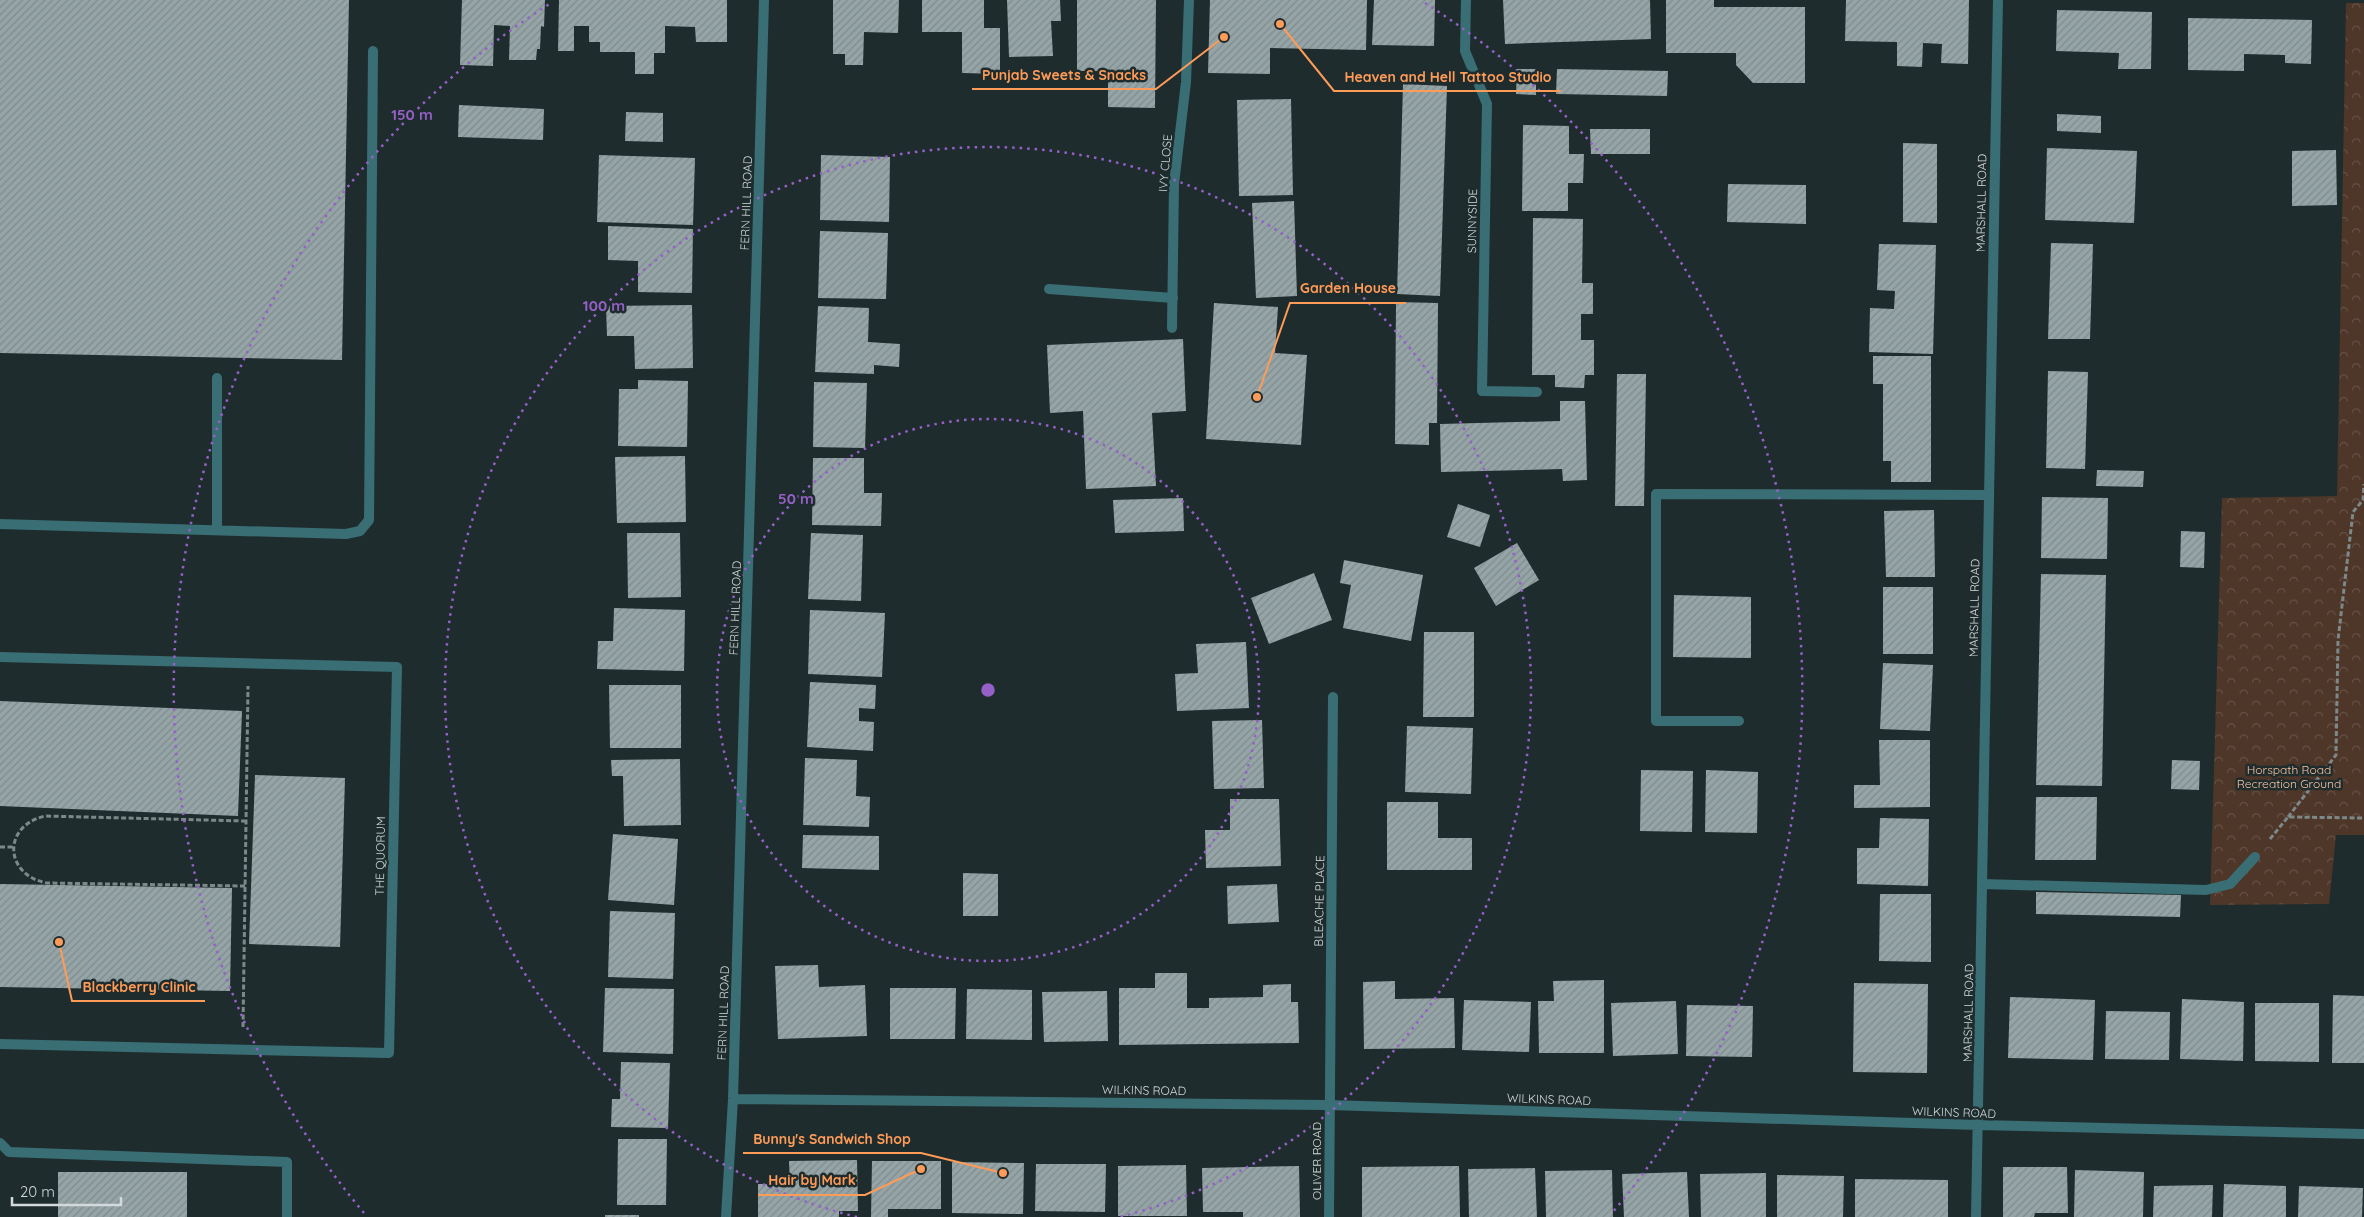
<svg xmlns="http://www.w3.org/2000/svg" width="2364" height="1217" viewBox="0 0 2364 1217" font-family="Quicksand,sans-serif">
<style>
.forest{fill:url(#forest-crowns)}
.building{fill:url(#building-hatch)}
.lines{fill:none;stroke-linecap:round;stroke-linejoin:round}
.path{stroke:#7d8889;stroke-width:3;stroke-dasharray:5 2.5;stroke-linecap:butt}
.service{stroke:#396e75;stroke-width:10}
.minor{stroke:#396e75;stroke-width:10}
.ring{fill:none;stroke:#9560c7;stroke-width:2.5;stroke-dasharray:2.5 5}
.labels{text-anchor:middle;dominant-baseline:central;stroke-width:5;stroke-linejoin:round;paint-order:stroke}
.street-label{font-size:12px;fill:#d1d9da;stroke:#1f2c2d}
.park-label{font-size:12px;fill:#fbc3a1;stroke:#1f2c2d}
.centre{fill:#9560c7;stroke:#1f2c2d;stroke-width:2.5}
.ring-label{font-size:15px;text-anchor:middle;font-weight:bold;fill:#9560c7;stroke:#1f2c2d;stroke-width:5;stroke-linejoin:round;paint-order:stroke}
.leader{fill:none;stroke:#fe9b58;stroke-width:2}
.callout-dot{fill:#fe9b58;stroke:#1f2c2d;stroke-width:2}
.callout-label{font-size:14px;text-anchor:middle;font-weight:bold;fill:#fe9b58;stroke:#1f2c2d;stroke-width:5;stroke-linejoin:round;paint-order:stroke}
</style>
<defs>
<pattern id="forest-crowns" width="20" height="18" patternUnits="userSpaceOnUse" patternTransform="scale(1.25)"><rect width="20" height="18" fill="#4e3628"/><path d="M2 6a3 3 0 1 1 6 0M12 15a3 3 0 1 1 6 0" fill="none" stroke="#665247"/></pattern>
<pattern id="building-hatch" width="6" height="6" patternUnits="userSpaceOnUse" patternTransform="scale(1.25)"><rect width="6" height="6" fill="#95a4a6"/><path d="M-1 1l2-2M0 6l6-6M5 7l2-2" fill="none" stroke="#808b8d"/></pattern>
</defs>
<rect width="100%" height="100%" fill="#1f2c2d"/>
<path class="forest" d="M2346,3h18v832h-28l-7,69 -119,1 12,-407 115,-2z"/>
<path class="building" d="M0,0h349l-7,360 -342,-7z
M462,0h83l-1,27 -3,-1 -1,23h-3l-1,11h-27l1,-34 -16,-1 -1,41 -33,-1z
M559,0h168v42h-31l-1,-15 -30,-1v27h-11v21h-19v-22h-35v-10h-11v-16h-15v25h-16z
M833,0h66l-1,33 -34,-1 -1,33h-18v-11h-12z
M922,0h62v28h16v46l-38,-1v-41h-40z
M1007,0h53l1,21h-10l2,35 -44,1z
M1077,0h79l-1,108 -47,-1v-36h-31z
M1210,0h157l-1,50 -96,-2v26l-62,-1z
M1374,0h61l-1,46 -62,-1z
M1503,0h147l1,39 -146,5z
M1666,0h48v7h91v76h-52l-17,-18v-12h-70z
M1846,0h123l-1,64 -27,-1 1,-19 -19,-1 -1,24 -25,-1v-24l-52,-1z
M2057,10l95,2 -1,57h-33l1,-16 -63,-2z
M2188,18l124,2 -1,44 -26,-1v-8l-41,-1v17l-56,-1z
M1517,69h19v26l-20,-1z
M1557,69l111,2 -1,25 -111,-2z
M1403,84l44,2 -7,210 -43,-2z
M1291,99l2,96 -54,1 -2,-96z
M459,105l85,4 -1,31 -85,-3z
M626,112l37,1v29l-38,-1z
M2057,114l44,2v17l-44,-2z
M1523,125l46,1v28h15l-1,29h-15v28h-46z
M1590,129h60v25h-59z
M1903,143l34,1v79l-34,-1z
M2047,148l90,3 -3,72 -89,-3z
M2336,150l1,55 -45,1v-55z
M599,155l96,3 -2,67 -96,-3z
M821,155l69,2 -1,65 -69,-2z
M1728,184l78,1v39l-79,-2z
M1294,201l3,95 -41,2 -4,-95z
M1533,218l50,1 -1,64h11v31h-12v26h13v35h-9l-1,13 -29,-1v-12h-23z
M608,226l85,3 -1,64 -54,-1v-31l-30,-1z
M820,231l68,2 -2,66 -68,-1z
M2051,243l42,1 -3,95h-42z
M1879,244l57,1 -3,109 -64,-2 1,-44 24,1 1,-18 -18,-1z
M1396,302l42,1 -1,120h-8v22l-34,-1z
M1214,303l64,4 -3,46 32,2 -6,90 -95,-6z
M692,305l1,63 -58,1 -1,-33h-27l-1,-30z
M818,306l51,2 -1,34 32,2 -1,23 -25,-2v9l-59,-2z
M1183,339l3,72 -34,2 4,73 -70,3 -3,-78 -33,2 -3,-68z
M1873,356h58v126h-40v-21h-8v-77h-10z
M2048,371l40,1 -3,97 -39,-1z
M1617,374h29l-2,132h-29z
M638,380l50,1 -1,66 -69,-1 1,-57h19z
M814,382l53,1 -2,65 -52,-1z
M1560,401h25l2,79 -24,1 -1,-12 -121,3 -1,-48 120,-3z
M685,456l1,66 -69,1 -2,-66z
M813,458h51v35h18l-1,33 -69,-1z
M2097,470l47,1 -1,16 -47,-1z
M2042,497l66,1 -1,61 -66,-1z
M1183,498l1,33 -69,2 -2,-33z
M1458,504l32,11 -10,32 -33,-10z
M1934,510l1,67h-49l-2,-66z
M2181,531l24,1 -1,36 -24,-1z
M627,533h53l1,64 -53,1z
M811,533l52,2 -2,66 -53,-2z
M1517,543l22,37 -43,26 -22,-38z
M1344,560l79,15 -12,66 -68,-13 8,-43 -11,-2z
M1314,573l18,47 -63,24 -18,-46z
M2041,574l65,1 -4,211 -66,-1z
M1883,587h50v67h-50z
M1674,595l77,2v61l-78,-1z
M614,608l71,2 -1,61 -87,-2 1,-28h15z
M810,610l75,3 -3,64 -74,-3z
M1424,632h50v85h-51z
M1246,642l3,66 -72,3 -2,-37 23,-1 -2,-29z
M1883,663l50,2 -3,66 -50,-2z
M810,682l66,3 -1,24 -16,-1v13l15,1 -1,29 -66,-4z
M609,685h72v63h-71z
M0,701l242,10 -4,105 -238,-10z
M1262,720l2,68 -50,1 -2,-68z
M1407,726l66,2 -2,66 -66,-2z
M1879,740h51v67l-76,1v-23h26z
M805,758l52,2 -1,36 14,1 -1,30 -66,-2z
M680,759l1,66 -57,1 -1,-50h-11l-1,-16z
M2172,760l28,1 -1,29 -28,-1z
M1641,770l52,1 -1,61 -52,-1z
M1706,770l52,2 -1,61 -52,-1z
M255,775l90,3 -5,169 -91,-3z
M2036,797h61l-1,63h-61z
M1230,799h49l2,67 -75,2 -1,-38h25z
M1387,802h51v36h34v32h-85z
M1880,818l49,1 -1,67 -71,-2v-36h22z
M613,834l65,5 -4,66 -66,-5z
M803,835l76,1v34l-77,-2z
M963,873l35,1v42h-35z
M0,884l232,4 -2,103 -230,-4z
M1277,884l2,38 -51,2 -1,-38z
M2036,892l145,3 -1,22 -144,-3z
M1880,894h51v68l-52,-1z
M610,911l65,2 -2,66 -65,-2z
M818,965l1,22 46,-2 2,51 -89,3 -3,-73z
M1155,973h32v35h22v-10l54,-1v-12l28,-1v18h7l1,41 -180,2v-57h36z
M1604,980v73h-65l-1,-52h16l-1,-20z
M1395,981v18l59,-1 1,50 -91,1 -1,-67z
M1854,983l74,1 -1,89 -74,-1z
M605,988l69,1 -1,65 -70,-2z
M890,988h66l-1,51h-65z
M967,989l65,1v50l-66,-1z
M1107,991l1,50 -64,1 -2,-50z
M2333,995l31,1v67h-32z
M2010,997l85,3 -2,60 -85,-2z
M2182,999l62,3 -1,59 -63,-2z
M1464,1000l67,2 -2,50 -67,-2z
M1676,1001l2,53 -65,2 -2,-53z
M2255,1003h64v59l-64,-1z
M1687,1005l66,1 -1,51 -66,-1z
M2106,1011l64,1 -1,48 -64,-1z
M621,1062l49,1 -2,65 -57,-1 1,-28h8z
M618,1139h49l-1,66h-49z
M857,1160l1,51h-19v6h-81v-33h32l-1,-23z
M872,1161h69v48h-53v8h-17z
M952,1162l72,1 -1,51 -71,-1z
M1036,1164h70l-1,48 -70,-1z
M1186,1165l1,51h-69v-50z
M1299,1166l1,51h-57v-5h-40l-1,-44z
M1459,1166l1,51h-98v-50z
M2003,1167h64l1,46h-33l-1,4h-31z
M1535,1168l2,49h-68l-1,-48z
M1612,1170l1,47h-67l-1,-46z
M2075,1170l69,2 -1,45h-69z
M58,1172h129v45h-129z
M1687,1172l2,45h-65l-2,-43z
M1766,1173v44h-65l-1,-43z
M1777,1175l67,1 -1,41h-66z
M1855,1179l93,1v37h-93z
M2224,1184l62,2v31h-63z
M2213,1185l-1,32h-59l1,-31z
M2299,1186l64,2 -1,29h-64z
M605,1215h34v2h-34z"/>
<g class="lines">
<path class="path" d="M2288,817l48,-62 2,-115 15,-128 10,-12 1,-16
M2270,839l18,-22 76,1
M0,847h13
M245,886l-198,-3c-43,-8 -45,-57 -2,-67l201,5
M243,1027l5,-341"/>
<path class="service" d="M1049,289l124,9
M217,378v152
M0,524l346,10 14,-3 9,-11 4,-469
M0,657l397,10 -8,386 -389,-9
M1739,721h-83v-227l332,1
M1982,884l224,6 24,-6 25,-27
M0,1143l9,9 278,10v55"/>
<path class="minor" d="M1466,0l-1,51 22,53 -5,287 55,1
M1172,328l2,-144 12,-102 3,-82
M733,1099l596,6 649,20 386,9
M726,1217l7,-118 31,-1099
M1329,1217l4,-520
M1976,1217l22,-1217"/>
</g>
<g class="ring">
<circle cx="988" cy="690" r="271"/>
<path d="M857 1217A543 543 0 1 1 1119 1217"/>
<path d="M364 1213A814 814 0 0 1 551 3M1425 3A814 814 0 0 1 1612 1213"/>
</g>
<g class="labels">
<g class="street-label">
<text transform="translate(1165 163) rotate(-85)">IVY CLOSE</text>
<text transform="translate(746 203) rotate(-88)">FERN HILL ROAD</text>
<text transform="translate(1981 203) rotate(-89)">MARSHALL ROAD</text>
<text transform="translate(1472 221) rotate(-89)">SUNNYSIDE</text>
<text transform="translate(735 608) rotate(-88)">FERN HILL ROAD</text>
<text transform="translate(1974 608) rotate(-89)">MARSHALL ROAD</text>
<text transform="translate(380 856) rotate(-89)">THE QUORUM</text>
<text transform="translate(1319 901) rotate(-89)">BLEACHE PLACE</text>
<text transform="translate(723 1013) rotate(-88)">FERN HILL ROAD</text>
<text transform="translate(1968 1013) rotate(-89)">MARSHALL ROAD</text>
<text transform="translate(1144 1090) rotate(1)">WILKINS ROAD</text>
<text transform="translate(1549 1099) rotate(2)">WILKINS ROAD</text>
<text transform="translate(1954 1112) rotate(2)">WILKINS ROAD</text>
<text transform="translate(1316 1161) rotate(-90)">OLIVER ROAD</text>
</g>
<g class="park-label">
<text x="2289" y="769">Horspath Road<tspan x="2289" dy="14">Recreation Ground</tspan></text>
</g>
</g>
<circle cx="988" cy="690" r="8" class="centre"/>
<g class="ring-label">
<text x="412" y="120">150 m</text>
<text x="604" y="311">100 m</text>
<text x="796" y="504">50 m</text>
</g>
<path class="leader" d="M1224 37L1156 89H972M1280 24L1334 91H1561M1257 397L1290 303H1406M59 942L72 1001H205M1003 1173L921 1153H743M921 1169L865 1195H758"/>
<g class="callout-dot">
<circle cx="1224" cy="37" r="5"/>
<circle cx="1280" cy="24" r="5"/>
<circle cx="1257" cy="397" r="5"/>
<circle cx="59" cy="942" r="5"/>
<circle cx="1003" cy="1173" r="5"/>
<circle cx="921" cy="1169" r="5"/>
</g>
<g class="callout-label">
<text x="1064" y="80">Punjab Sweets &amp; Snacks</text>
<text x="1448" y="82">Heaven and Hell Tattoo Studio</text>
<text x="1348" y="293">Garden House</text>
<text x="139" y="992">Blackberry Clinic</text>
<text x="832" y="1144">Bunny's Sandwich Shop</text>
<text x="812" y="1185">Hair by Mark</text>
</g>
<path d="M12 1197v8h109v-8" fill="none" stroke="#d1d9da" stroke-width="2.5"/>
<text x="20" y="1197" font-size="15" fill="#d1d9da" stroke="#1f2c2d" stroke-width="4" paint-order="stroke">20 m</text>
</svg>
